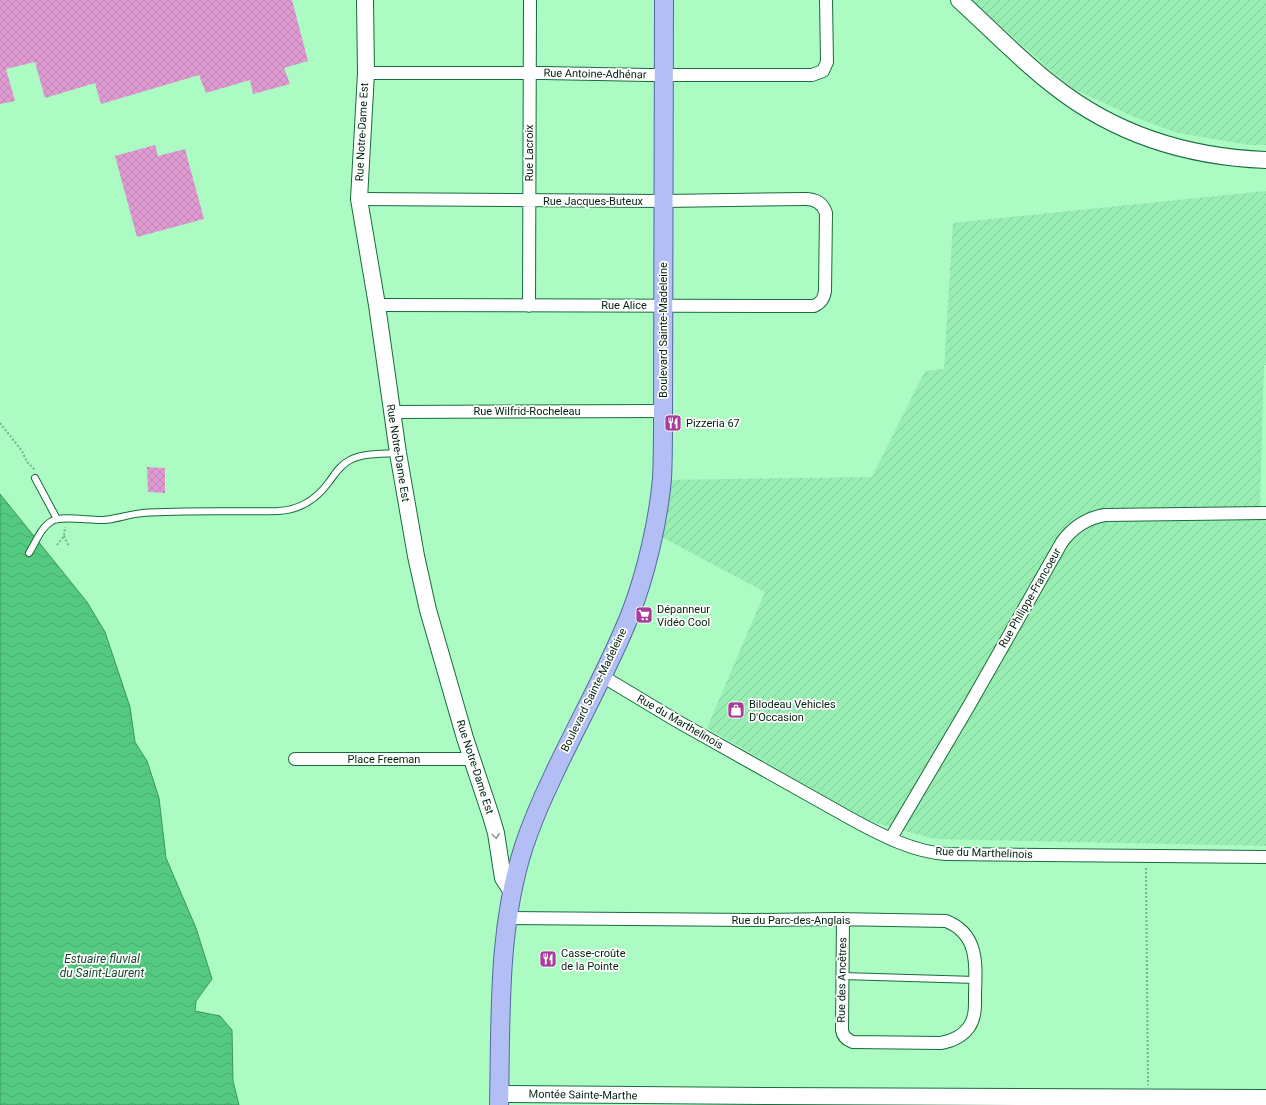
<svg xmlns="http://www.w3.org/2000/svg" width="1266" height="1105" viewBox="0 0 1266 1105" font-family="Roboto,sans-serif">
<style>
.industrial{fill:url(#industrial-furrows)}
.water{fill:url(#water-waves);stroke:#3b975e}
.building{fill:url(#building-cross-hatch)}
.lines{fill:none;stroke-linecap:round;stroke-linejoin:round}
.lane-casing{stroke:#176c3d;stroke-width:8}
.street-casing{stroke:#176c3d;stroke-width:14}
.secondary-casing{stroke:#176c3d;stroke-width:18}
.primary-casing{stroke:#536a9e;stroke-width:20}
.path{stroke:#74b589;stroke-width:2;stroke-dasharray:2 2;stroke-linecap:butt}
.lane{stroke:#fff;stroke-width:6}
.street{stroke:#fff;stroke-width:12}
.secondary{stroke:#fff;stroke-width:16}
.primary{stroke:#b3bef4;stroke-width:18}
.oneway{stroke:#8c9b92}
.labels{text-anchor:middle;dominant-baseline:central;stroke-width:3.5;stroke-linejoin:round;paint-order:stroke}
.street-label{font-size:11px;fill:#00210d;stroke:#fff}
.poi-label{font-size:11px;fill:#00210d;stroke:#fff;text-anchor:start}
.water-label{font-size:12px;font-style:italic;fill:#174629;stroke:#fff}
</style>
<defs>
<pattern id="industrial-furrows" width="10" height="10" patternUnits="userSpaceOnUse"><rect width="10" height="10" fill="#97edb2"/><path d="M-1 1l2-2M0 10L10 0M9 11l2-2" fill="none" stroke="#80cb98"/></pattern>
<pattern id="water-waves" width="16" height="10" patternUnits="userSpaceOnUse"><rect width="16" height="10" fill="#54ca81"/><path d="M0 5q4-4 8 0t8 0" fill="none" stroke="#47ad6e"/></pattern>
<pattern id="building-cross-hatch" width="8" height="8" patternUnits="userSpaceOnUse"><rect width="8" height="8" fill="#df9ad2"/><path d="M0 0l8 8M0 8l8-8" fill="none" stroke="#be84b3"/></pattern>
</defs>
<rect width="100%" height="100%" fill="#abfbc3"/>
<path class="industrial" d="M971,0h295v145h-17l-71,-12 -44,-16 -60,-28 -19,-15z
M1266,191v174h-2l-4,141h6v340l-332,-7 -65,-18 -162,-93 58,-136 -109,-58 9,-54 207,-3 53,-106 19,-2 9,-146z"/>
<path class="water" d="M0,494l87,108 18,30 25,75 5,35 12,19 12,37 7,60 30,70 16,51 -16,22 -1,10 25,5 12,14 1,51 6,24h-239z"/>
<path class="building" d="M0,0h292l16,61 -24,7 6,16 -37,10 -3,-14 -44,13 -7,-18 -98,29 -6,-21 -50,15 -10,-36 -29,7 9,32 -15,3z
M155,145l3,11 27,-7 19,70 -67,18 -22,-81z
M147,467l18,1v25l-17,-1z"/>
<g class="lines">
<g class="lane-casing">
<path id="lane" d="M35,478l22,41
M29,553c7,-11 12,-26 23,-32 10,-6 39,0 52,-1 13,-1 26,-6 39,-7 45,-3 90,-1 135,-2 22,-1 38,-11 51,-29 6,-8 11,-17 21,-22 13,-7 32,-6 48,-7
M842,976l134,4"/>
</g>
<g class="street-casing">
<path id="street" d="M366,73h177l106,2h163l11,-4 4,-9 -1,-62
M359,199l305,2 141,-2c10,0 18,4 21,14l-1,78c-1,8 -4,12 -11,15l-437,-1
M529,306l1,-306
M392,412l271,-1
M602,676l75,45 178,100c28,15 59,31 91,33l320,3
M295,759h177
M891,838l79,-134 92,-162c11,-15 25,-24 43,-27l161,-2
M507,918l246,2 82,-1 111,2c33,13 30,44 29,73 0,11 1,23 -6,33 -7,10 -17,14 -28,16l-88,-1c-6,-2 -10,-5 -11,-12l1,-111"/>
</g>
<g class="secondary-casing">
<path id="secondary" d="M365,0l1,73 -7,126 18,106 21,148 18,103 12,54 37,128 26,78 5,17 7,45 9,14
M959,0c32,29 61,60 95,86 62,49 134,71 212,74
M499,1094l269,2 498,2"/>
</g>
<g class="primary-casing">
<path id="primary" d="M499,1105c2,-87 -2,-176 25,-259 8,-24 18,-47 29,-70 25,-54 55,-106 77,-161 16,-41 28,-93 32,-136 1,-19 1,-38 1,-58l1,-421"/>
</g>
<path class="path" d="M0,423l22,28 5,11 8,8
M64,536l5,11
M57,545l7,-9 1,-9
M1146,868l2,217"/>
<use href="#lane" class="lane"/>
<use href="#street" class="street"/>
<use href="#secondary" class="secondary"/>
<use href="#primary" class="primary"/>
</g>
<defs><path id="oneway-chevron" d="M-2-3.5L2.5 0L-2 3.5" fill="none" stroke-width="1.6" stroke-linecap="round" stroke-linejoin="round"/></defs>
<use class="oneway" href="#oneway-chevron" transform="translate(496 836) rotate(82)"/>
<defs>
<g id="restaurant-square" transform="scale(0.9)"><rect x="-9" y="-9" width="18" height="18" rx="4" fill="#a93c9b" stroke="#fff"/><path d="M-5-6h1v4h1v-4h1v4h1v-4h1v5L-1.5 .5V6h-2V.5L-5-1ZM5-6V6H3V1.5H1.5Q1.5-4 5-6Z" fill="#fff"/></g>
<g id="supermarket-square" transform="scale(0.9)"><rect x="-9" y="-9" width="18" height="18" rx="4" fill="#a93c9b" stroke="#fff"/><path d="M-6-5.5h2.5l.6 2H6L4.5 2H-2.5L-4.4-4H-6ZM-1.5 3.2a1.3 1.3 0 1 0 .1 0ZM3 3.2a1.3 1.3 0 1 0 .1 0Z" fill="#fff"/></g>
<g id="shop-square" transform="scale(0.9)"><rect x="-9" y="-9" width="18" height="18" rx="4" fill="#a93c9b" stroke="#fff"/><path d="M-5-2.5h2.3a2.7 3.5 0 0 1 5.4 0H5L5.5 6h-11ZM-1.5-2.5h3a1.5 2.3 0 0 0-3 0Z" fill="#fff"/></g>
</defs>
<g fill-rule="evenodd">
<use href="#restaurant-square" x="673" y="423"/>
<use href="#supermarket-square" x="644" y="615"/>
<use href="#shop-square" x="736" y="710"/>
<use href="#restaurant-square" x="548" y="959"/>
</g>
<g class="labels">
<g class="street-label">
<text transform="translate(595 74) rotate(1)">Rue Antoine-Adhénar</text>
<text transform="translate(362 132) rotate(-87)">Rue Notre-Dame Est</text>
<text transform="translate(529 153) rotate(-90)">Rue Lacroix</text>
<text x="593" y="201">Rue Jacques-Buteux</text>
<text x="624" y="305">Rue Alice</text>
<text transform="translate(663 330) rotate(-90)">Boulevard Sainte-Madeleine</text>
<text x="527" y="411">Rue Wilfrid-Rocheleau</text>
<text transform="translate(398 453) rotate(81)">Rue Notre-Dame Est</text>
<text transform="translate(1030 598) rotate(-60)">Rue Philippe-Francoeur</text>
<text transform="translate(594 690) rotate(-64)">Boulevard Sainte-Madeleine</text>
<text transform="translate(680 722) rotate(30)">Rue du Marthelinois</text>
<text x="384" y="759">Place Freeman</text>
<text transform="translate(475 767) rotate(72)">Rue Notre-Dame Est</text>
<text transform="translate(984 853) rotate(2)">Rue du Marthelinois</text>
<text x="791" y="920">Rue du Parc-des-Anglais</text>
<text transform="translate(842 980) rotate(-89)">Rue des Ancêtres</text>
<text transform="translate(583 1095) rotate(1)">Montée Sainte-Marthe</text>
</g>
<g class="poi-label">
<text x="686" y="423">Pizzeria 67</text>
<text x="657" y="609">Dépanneur<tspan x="657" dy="13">Vidéo Cool</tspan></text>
<text x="749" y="704">Bilodeau Vehicles<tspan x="749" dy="13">D'Occasion</tspan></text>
<text x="561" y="953">Casse-croûte<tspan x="561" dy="13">de la Pointe</tspan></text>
</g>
<g class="water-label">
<text x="102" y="959">Estuaire fluvial<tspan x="102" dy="14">du Saint-Laurent</tspan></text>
</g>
</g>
</svg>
